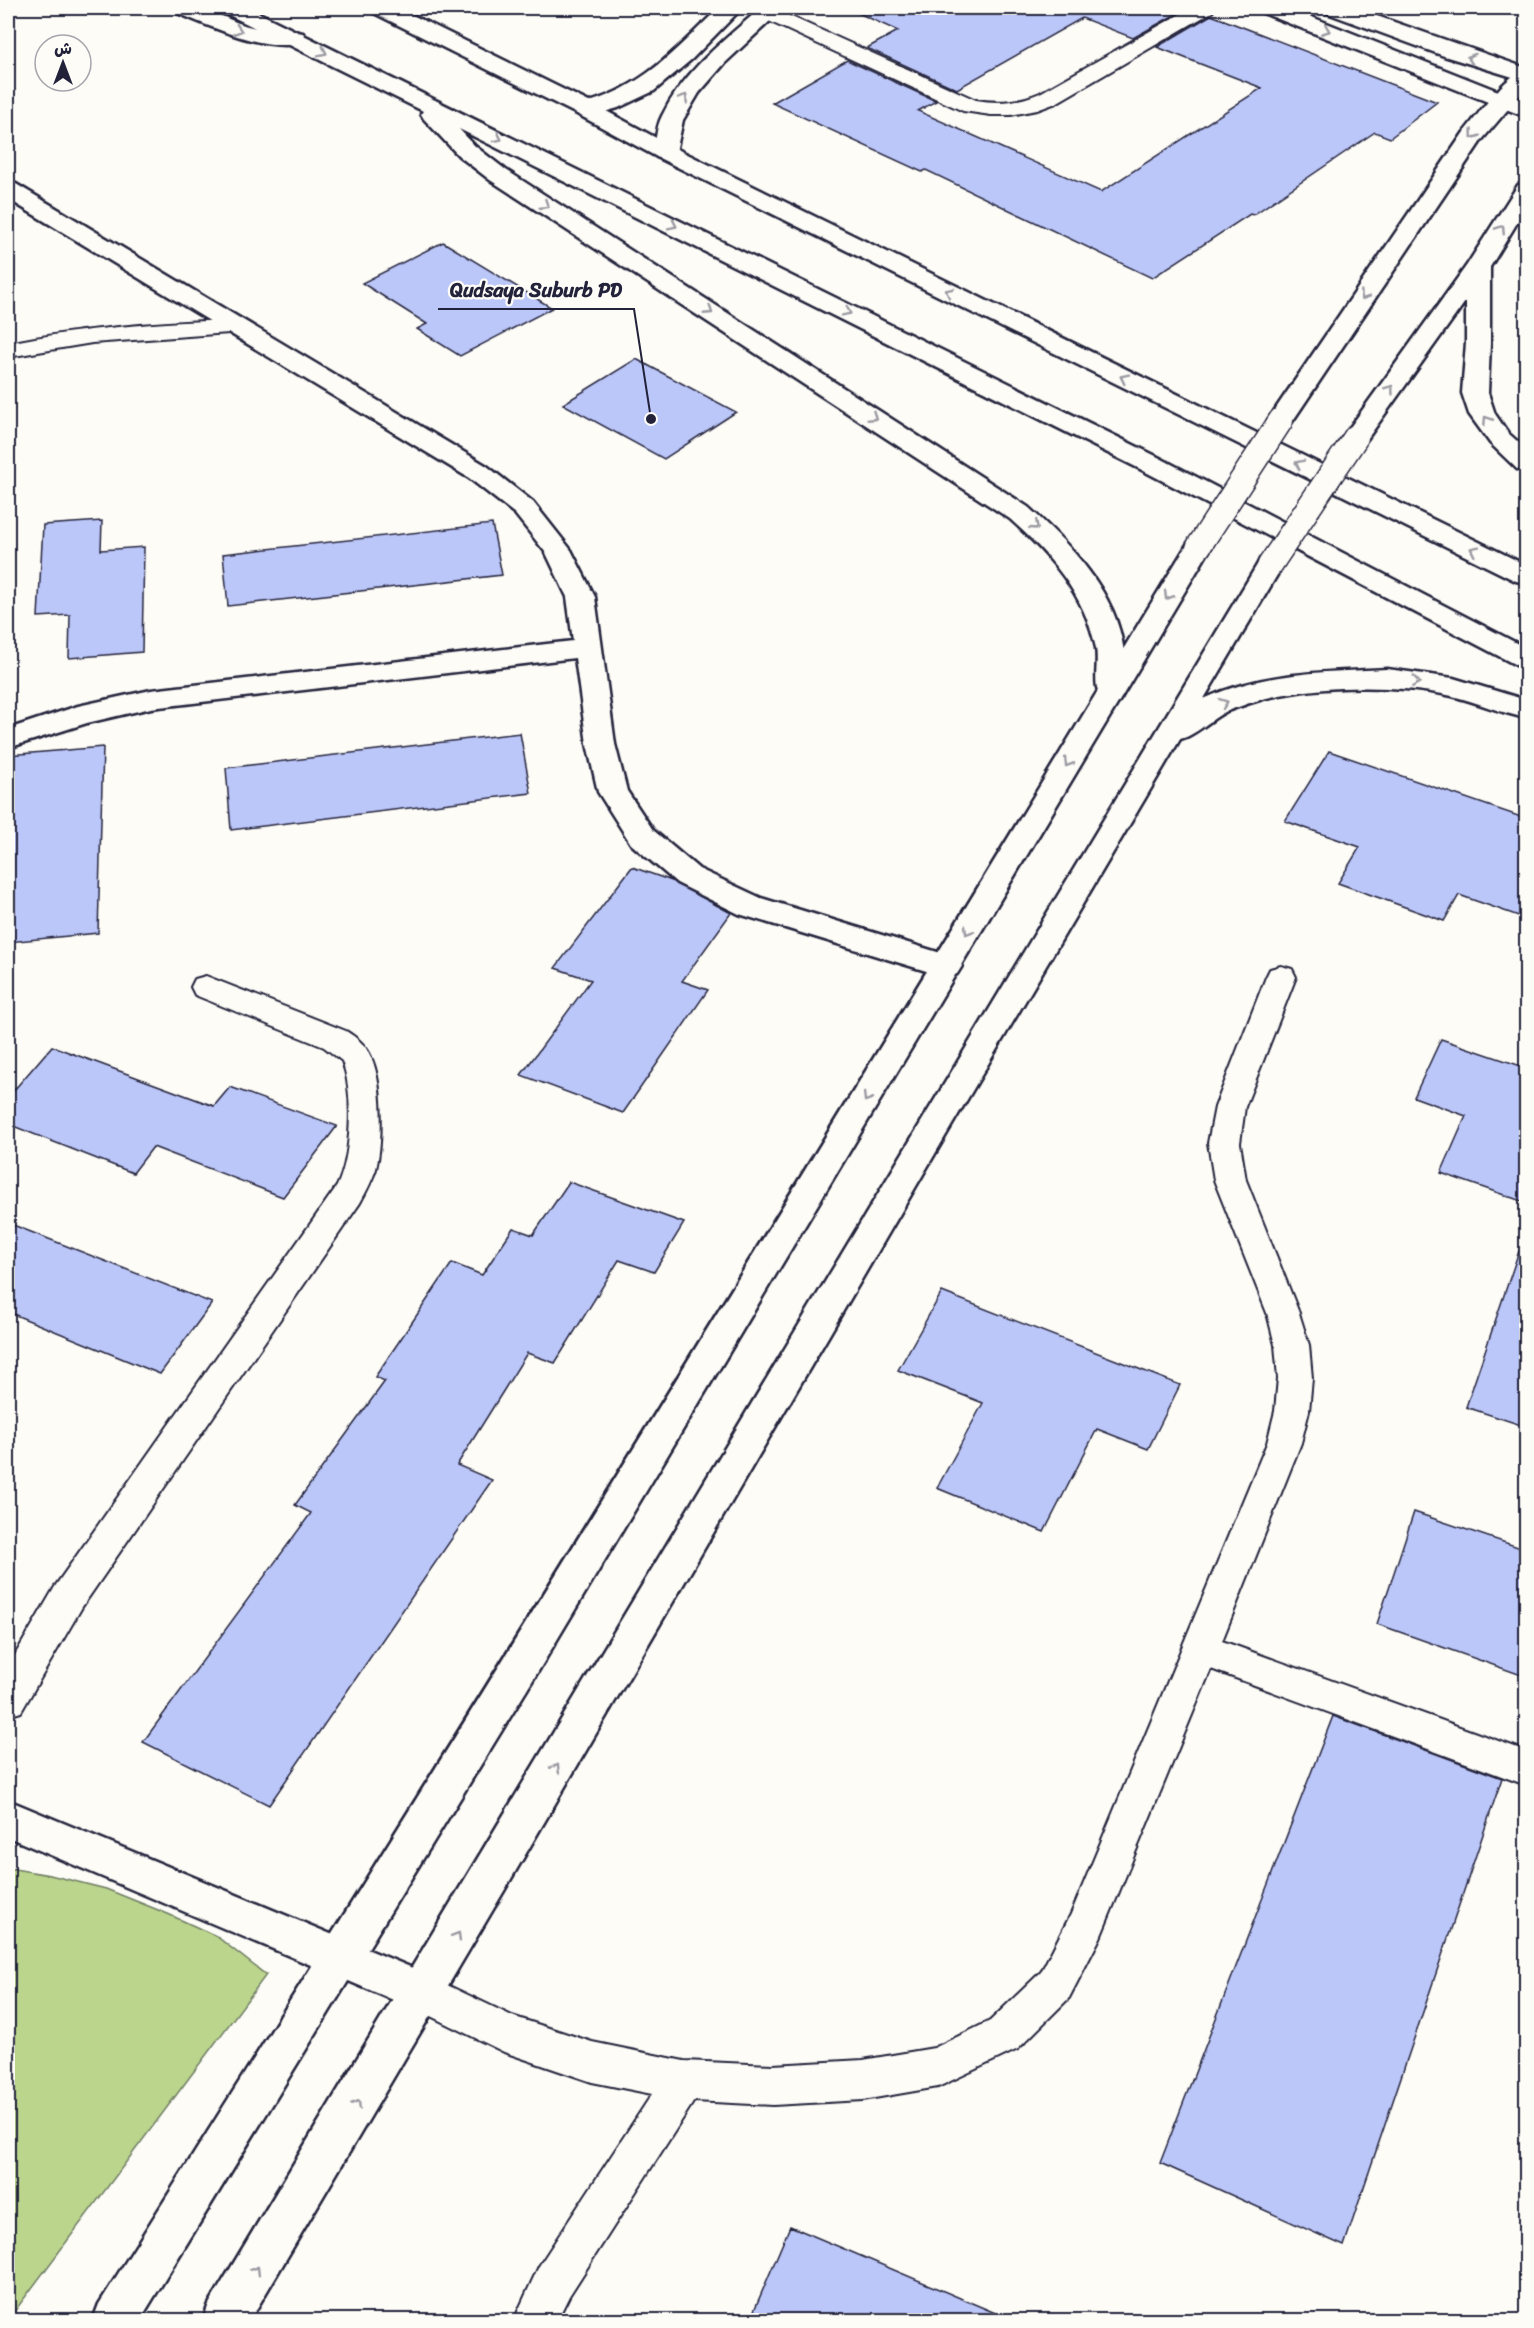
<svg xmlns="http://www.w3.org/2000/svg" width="1534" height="2328" viewBox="0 0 1534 2328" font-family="Sriracha,'Playpen Sans Arabic',sans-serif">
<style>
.green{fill:#bbd58c;stroke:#6e7c64;stroke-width:1.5}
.building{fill:#bcc7f9;stroke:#22223b;stroke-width:1.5}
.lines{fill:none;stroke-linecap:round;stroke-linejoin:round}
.lane-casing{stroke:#22223b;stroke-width:4}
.street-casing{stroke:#22223b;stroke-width:5}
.secondary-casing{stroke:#22223b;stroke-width:5}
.primary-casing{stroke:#22223b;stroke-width:5}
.lane{fill:#fdfcf7;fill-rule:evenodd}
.street{fill:#fdfcf7;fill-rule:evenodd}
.secondary{fill:#fdfcf7;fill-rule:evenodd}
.primary{fill:#fdfcf7;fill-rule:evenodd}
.secondary-bridge-casing{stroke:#22223b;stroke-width:27;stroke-linecap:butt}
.secondary-bridge{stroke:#fdfcf7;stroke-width:24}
.oneway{stroke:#9a9aa2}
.leader{fill:none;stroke:#22223b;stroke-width:2}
.callout-dot{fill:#22223b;stroke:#fdfcf7;stroke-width:2}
.callout-label{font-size:20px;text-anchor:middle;font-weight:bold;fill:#22223b;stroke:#fdfcf7;stroke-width:4.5;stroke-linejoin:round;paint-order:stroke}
</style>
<rect width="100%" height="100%" fill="#fdfcf7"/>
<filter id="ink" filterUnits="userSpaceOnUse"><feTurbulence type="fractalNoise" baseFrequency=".0167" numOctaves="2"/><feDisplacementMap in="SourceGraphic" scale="12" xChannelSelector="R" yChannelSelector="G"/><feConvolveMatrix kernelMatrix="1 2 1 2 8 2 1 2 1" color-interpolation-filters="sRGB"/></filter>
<g filter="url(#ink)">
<path class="green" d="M8,1868l42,7 56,14 62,25 48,22 50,39 -258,345z"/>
<path class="building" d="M847,8h340l-54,30 -51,-20 -125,71 -90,-41 31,-17z
M1211,15l226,87 -47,36 -15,-6 -122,83 -3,-1 -98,64 -226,-108 -4,2 -150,-69 75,-43 89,41 -18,10 183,81 161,-104 -105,-41z
M443,242l109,66 -92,48 -43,-27 10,-5 -65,-41z
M636,359l100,53 -72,47 -101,-55z
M102,521l-1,29 43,-3 -2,105 -73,6 1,-43 -32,2 5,-92z
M492,524l10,51 -274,31 -5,-52z
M520,733l11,60 -300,37 -5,-62z
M103,747l-5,186 -90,9v-187z
M1329,751l198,68v100l-68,-24 -15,26 -106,-38 22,-36 -75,-26z
M632,867l40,14 59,32 -49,68 26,9 -85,123 -102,-38 70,-95 -36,-12z
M1441,1039l86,29v135l-86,-30 25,-57 -52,-19z
M52,1046l162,60 16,-19 107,39 -54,71 -130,-50 -20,26 -125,-49v-27z
M569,1182l115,41 -30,49 -35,-12 -64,103 -28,-10 -70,112 35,15 -223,325 -126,-63 168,-229 -16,-8 90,-124 -10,-4 77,-114 30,12 31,-47 20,7z
M8,1223l204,80 -52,71 -152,-62z
M1519,1251l8,1v175l-61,-20z
M942,1292l238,93 -32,64 -51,-20 -53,103 -107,-44 46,-85 -85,-33z
M1414,1512l113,38v127l-150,-53z
M1333,1716l169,62 -158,468 -184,-83z
M790,2226l222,94h-262z"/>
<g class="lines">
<g class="lane-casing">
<path id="lane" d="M764,8l10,1 202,91c23,4 43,2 64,-7l151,-85h24l-3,4 -156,91 -19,7 -26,5h-20l-28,-4 -203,-94 -3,-4z
M235,320l8,2 4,5 -4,5 -151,11 -84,14v-14c75,-15 150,-21 227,-23z
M1281,966l11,3 4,8 -51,130 -5,36 6,37 53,133 10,32 3,33 -3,33 -8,32 -79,198 304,110v34l-315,-116 -111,269 -31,60 -51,51 -80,38 -75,13 -90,5 -79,-4 -125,195 -12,24h-43l25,-54 113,-172 -60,-12 -88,-30 -94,-46 -6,-13 6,-13 14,-6 88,42 80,26 92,19 89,4 90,-5 71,-12 56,-27 51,-49 30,-58 196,-471 8,-32 3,-33 -3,-33 -8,-32 -53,-133 -6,-37 7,-36 51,-130 4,-8z
M206,976l140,55c11,7 20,14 25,26 12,25 12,85 5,112 -4,12 -10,23 -16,34l-278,404 -61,105 -13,4v-49l48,-82 281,-399c15,-31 17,-93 5,-125l-18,-14 -129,-52 -4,-8 4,-8z"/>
</g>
<g class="street-casing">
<path id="street" d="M174,8c38,-4 49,13 82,20 15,3 31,2 47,5l3,5 -3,5c-39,9 -90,-16 -126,-30z
M719,8h23l-50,51 -38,32 -36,17 -31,9 -8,-2 -3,-5 3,-5c64,-16 95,-54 140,-97z
M761,8h23l-59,55 -26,30 -16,27 -7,32 -3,5 -8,2 -8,-2 -3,-5c2,-12 2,-25 8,-36 21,-44 63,-77 99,-108z
M1260,8h29l237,94v15l-263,-104z
M1324,8h30l172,60v13l-82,-25 -117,-43z
M8,182l8,2 471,282 46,36 38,48 24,47 20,147 12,47 26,39 46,39 62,29 196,60 5,8 -5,8 -11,3 -207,-63 -62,-31 -46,-39 -33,-52 -11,-48 -12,-86 -424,50 -64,15 -79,25v-19l70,-23 73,-16 422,-49 -6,-44 -21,-44 -31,-39 -46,-36 -461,-279z
M8,1800l431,179 6,14 -6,14 -15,6 -416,-176z"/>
</g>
<g class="secondary-casing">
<path id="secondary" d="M1526,69v19l-45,53 -191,284 -9,3 -9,-3 -4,-5 196,-288c14,-17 41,-57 62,-63z
M1526,183v25l-36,59 -125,175 -9,3 -9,-3 -4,-5 124,-172 51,-80z
M1199,538l9,2 4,6 -673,1124 -399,650h-47l6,-16c369,-582 729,-1169 1087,-1758l4,-6z
M1270,557l10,2 3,6 -344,582 -435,744 -254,429h-47l6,-16 1048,-1739 3,-6z"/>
</g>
<g class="primary-casing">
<path id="primary" d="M222,8h27l909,449 368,191v20l-10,-3 -376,-196 -681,-340 16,17 31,24 522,337c46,41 96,93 97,159 0,11 2,22 -4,32l-10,2 -10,-2c-9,-14 -2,-34 -5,-50 -12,-55 -46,-93 -86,-129l-520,-339 -31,-24 -35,-37 -3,-5 2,-3 -198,-98z
M371,8h27l197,97 78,42 853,418v18l-10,-2 -859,-424 -78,-42 -205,-102z
M1478,260l8,2 4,5v76l-2,50 7,21 13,19 18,16v22l-9,-2 -27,-26 -21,-29 -7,-21 4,-50v-76l4,-5z
M1387,669l66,9 73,22v18c-25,-5 -49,-16 -74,-22 -52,-12 -129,-11 -181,1 -14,3 -30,9 -44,14 -21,10 -39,35 -64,28l-4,-7 4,-7c14,-8 28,-20 43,-27 56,-26 121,-26 181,-29z"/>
</g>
<use href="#lane" class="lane"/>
<use href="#street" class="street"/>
<use href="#secondary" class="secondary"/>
<use href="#primary" class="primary"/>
<g class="secondary-bridge-casing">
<path id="secondary-bridge" d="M1199,546l82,-126
M1270,565l86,-128"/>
</g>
<use href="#secondary-bridge" class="secondary-bridge"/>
</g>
<defs><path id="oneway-chevron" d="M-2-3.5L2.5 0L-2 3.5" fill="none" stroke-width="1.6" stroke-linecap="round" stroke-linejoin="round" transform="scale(1.5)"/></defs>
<g class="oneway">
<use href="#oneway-chevron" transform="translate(238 30) rotate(18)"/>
<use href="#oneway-chevron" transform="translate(1326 30) rotate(22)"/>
<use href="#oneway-chevron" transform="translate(323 52) rotate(26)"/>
<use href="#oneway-chevron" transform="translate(1471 58) rotate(-162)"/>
<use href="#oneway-chevron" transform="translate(684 98) rotate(-56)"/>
<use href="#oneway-chevron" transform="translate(1474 135) rotate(127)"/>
<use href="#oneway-chevron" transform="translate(498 138) rotate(26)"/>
<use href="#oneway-chevron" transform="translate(545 205) rotate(33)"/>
<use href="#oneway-chevron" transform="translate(673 225) rotate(26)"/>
<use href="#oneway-chevron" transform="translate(1501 229) rotate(-57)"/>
<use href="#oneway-chevron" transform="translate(949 292) rotate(-154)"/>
<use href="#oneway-chevron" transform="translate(1364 296) rotate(124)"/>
<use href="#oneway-chevron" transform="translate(709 311) rotate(33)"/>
<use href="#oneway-chevron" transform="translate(847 312) rotate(26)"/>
<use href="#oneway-chevron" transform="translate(1124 378) rotate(-154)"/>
<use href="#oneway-chevron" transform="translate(1390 389) rotate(-54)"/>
<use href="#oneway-chevron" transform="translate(873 417) rotate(33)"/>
<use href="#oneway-chevron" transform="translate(1487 420) rotate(-123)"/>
<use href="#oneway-chevron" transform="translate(1299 464) rotate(-154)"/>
<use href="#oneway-chevron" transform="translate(1035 526) rotate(41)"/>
<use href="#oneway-chevron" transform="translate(1474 550) rotate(-154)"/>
<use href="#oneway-chevron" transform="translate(1168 596) rotate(121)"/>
<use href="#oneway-chevron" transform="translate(1416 682) rotate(8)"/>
<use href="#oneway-chevron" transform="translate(1224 703) rotate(-20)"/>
<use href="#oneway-chevron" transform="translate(1068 763) rotate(121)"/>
<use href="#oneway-chevron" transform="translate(968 931) rotate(121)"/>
<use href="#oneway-chevron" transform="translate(867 1098) rotate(121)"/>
<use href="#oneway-chevron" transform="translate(556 1768) rotate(-59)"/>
<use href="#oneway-chevron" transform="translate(457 1936) rotate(-59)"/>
<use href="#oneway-chevron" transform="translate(357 2104) rotate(-59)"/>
<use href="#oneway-chevron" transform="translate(256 2270) rotate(-59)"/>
</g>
</g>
<path class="leader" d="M651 419L634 309H438"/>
<circle class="callout-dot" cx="651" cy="419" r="6"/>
<g class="callout-label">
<text x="536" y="297">Qudsaya Suburb PD</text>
</g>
<rect width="1534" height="2328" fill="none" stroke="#fdfcf7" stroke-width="30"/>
<rect x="15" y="15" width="1504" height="2298" fill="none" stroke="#22223b" stroke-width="2" filter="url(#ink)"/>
<g transform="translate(63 63)"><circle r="28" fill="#fdfcf7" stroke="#a5a5ac" stroke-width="1.5"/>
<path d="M0-4.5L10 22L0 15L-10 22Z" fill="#22223b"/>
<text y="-9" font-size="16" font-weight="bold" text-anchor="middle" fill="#22223b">ش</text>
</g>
</svg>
